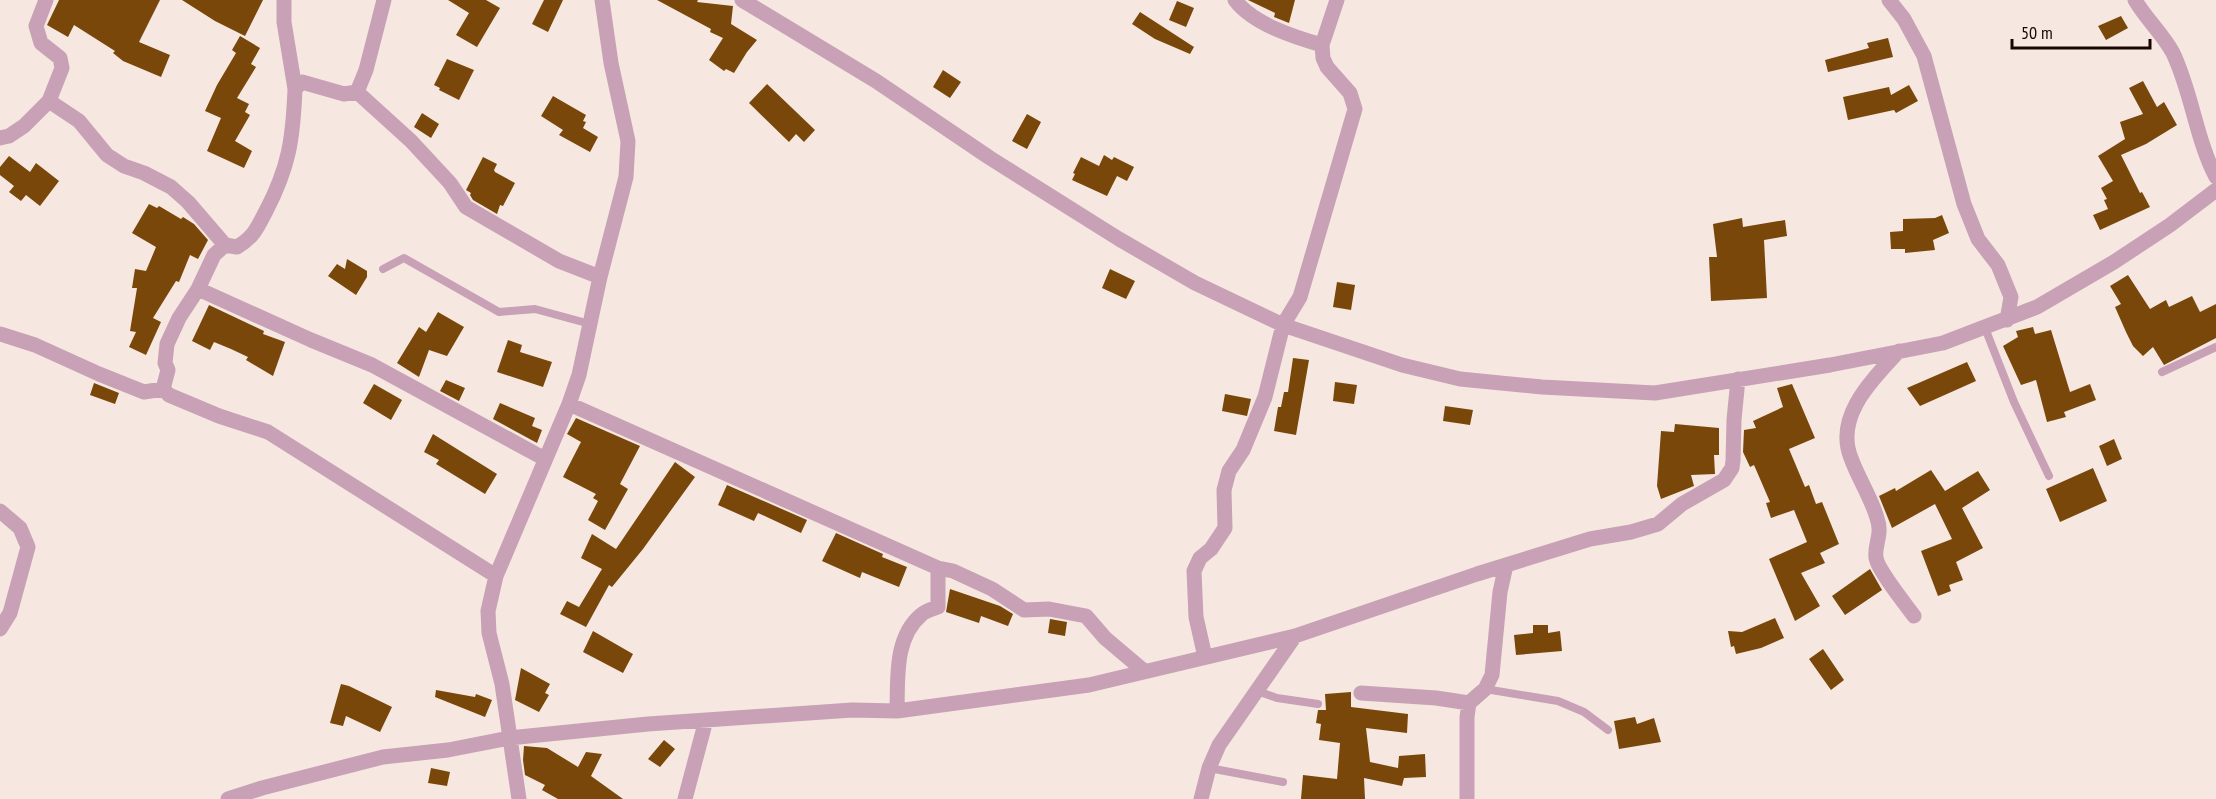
<svg xmlns="http://www.w3.org/2000/svg" width="2216" height="799" viewBox="0 0 2216 799" font-family="'PT Sans Narrow',sans-serif">
<style>
.building{fill:#784709}
.lines{fill:none;stroke-linecap:round;stroke-linejoin:round}
.lane{stroke:#c8a1b6;stroke-width:8}
.street{stroke:#c8a1b6;stroke-width:15}
</style>
<rect width="100%" height="100%" fill="#f6e8e1"/>
<path class="building" d="M59,0h101l-21,42 31,13 -9,22 -38,-16 -10,-8 2,-2 -41,-26 -6,12 -21,-12z
M182,0h81l-18,36 -30,-15z
M448,0h38l14,8 -23,39 -21,-12 13,-22z
M544,0h19l-15,32 -16,-8z
M657,0h41l-1,2 36,4 -2,18 26,16 -10,12 -13,21 -8,-4 -2,2 -15,-11 14,-22 -13,-6 1,-3z
M1248,0h47l-6,23 -15,-6 1,-4z
M1177,1l17,7 -8,19 -17,-7z
M1140,12l54,35 -4,7 -35,-15 -23,-15z
M2121,16l7,12 -22,12 -8,-14z
M240,36l20,12 -9,16 5,3 -19,31 12,6 -4,8 5,3 -15,26 17,10 -8,17 -37,-17 14,-33 -16,-7 12,-26 19,-32 -4,-3z
M1888,38l5,19 -65,15 -3,-12 44,-12 -2,-5z
M447,59l27,11 -15,30 -20,-10 1,-2 -6,-3z
M943,70l18,12 -11,16 -17,-11z
M2143,81l14,26 7,-5 13,23 -31,19 -25,11 19,38 2,-1 8,15 -50,23 -7,-15 15,-6 -4,-9 3,-1 -6,-11 12,-7 -15,-25 27,-17 -5,-17 23,-8 -14,-26z
M767,84l48,46 -11,12 -8,-8 -7,8 -40,-39z
M1909,85l9,16 -22,12 -2,-3 -46,10 -5,-23 46,-10 2,8z
M553,96l33,19 -3,6 3,1 -3,6 15,9 -8,15 -31,-17 4,-5 -22,-14z
M422,113l17,11 -8,14 -17,-11z
M1027,114l14,8 -14,27 -15,-8z
M1104,155l8,5 2,-3 20,10 -7,14 -10,-5 -10,20 -35,-16 3,-6 -2,-1 8,-16 18,9z
M9,156l21,16 6,-9 23,18 -19,25 -14,-11 -5,6 -12,-9 5,-6 -14,-11v-8z
M483,157l14,7 -3,6 1,2 20,11 -12,23 -3,-1 -3,9 -24,-14 -3,-5 1,-2 -5,-3z
M149,204l8,4 2,-2 22,13 2,-2 11,7 14,16 -10,19 -8,-4 -11,27 -3,-1 -23,37 8,4 -15,33 -17,-8 7,-15 -6,-1 7,-43h-5l3,-19 11,2 10,-24 -24,-14z
M1942,215l7,18 -16,7 2,10 -30,3v-4h-14l-1,-17 13,-1v-12l32,-1z
M1742,218l1,9 42,-7 2,16 -23,4 3,58 -56,3 -2,-44h8l-4,-33z
M347,259l20,12v6l-11,18 -28,-19 9,-12 8,5z
M1110,269l25,12 -9,18 -24,-11z
M2128,275l22,34 16,-9 3,7 23,-11 8,16 16,-8v34l-52,27 -11,-18 -10,9 -10,-10 -7,-14 -11,-25 6,-3 -11,-18z
M1337,282l18,3 -4,25 -18,-3z
M209,305l55,26 -1,3 22,8 -12,34 -27,-16 2,-3 -17,-8 -17,-7 -4,8 -18,-9z
M438,312l26,15 -17,29 -18,-6 -10,27 -22,-14 22,-36 7,5z
M2033,327l2,7 16,-4 19,62 20,-8 6,16 -32,12 2,5 -19,5 -11,-42 -15,5 -18,-39 15,-9 -2,-6z
M508,340l14,5 -2,7 32,10 -9,25 -46,-15z
M1293,358l16,2 -13,75 -22,-4 4,-24h3l3,-15h4z
M1967,362l9,19 -56,25 -13,-18z
M446,380l19,8 -6,13 -19,-10z
M1335,382l22,3 -3,19 -21,-3z
M94,383l25,10 -4,11 -25,-9z
M374,384l28,16 -11,20 -28,-17z
M1792,384l23,54 -26,11 16,38 4,-2 7,19 6,-2 17,42 -19,9 5,10 -24,10 19,33 -25,15 -26,-62 38,-17 -13,-32 -23,8 -5,-15 4,-1 -16,-37 -4,2 -7,-15 1,-22 12,-2 -3,-7 30,-14 -6,-19z
M1225,394l26,5 -4,17 -25,-5z
M500,403l35,15 -3,8 10,4 -5,13 -44,-24z
M1445,406l28,4 -3,15 -27,-4z
M576,418l64,28 -20,38 8,5 -23,41 -17,-10 10,-19 -5,-3 3,-4 -33,-17 18,-35 -14,-8z
M1675,424l44,4v27h-5l1,19 -24,1 3,11 -33,13 -4,-13 4,-55 13,1z
M433,434l64,40 -12,20 -49,-30 3,-4 -15,-8z
M2114,439l8,20 -15,7 -8,-20z
M675,462l20,15 -52,72 -31,38 -3,-2 -23,42 -26,-13 7,-13 12,6 23,-38 -21,-11 11,-24 24,15z
M2093,468l14,33 -47,21 -14,-33z
M1931,470l14,21 33,-20 12,19 -28,18 21,40 -27,14 7,18 -14,5 2,6 -13,5 -17,-45 31,-12 -17,-35 -43,24 -13,-32 16,-8 1,3z
M727,485l80,35 -6,13 -43,-20 -4,8 -36,-16z
M836,533l47,21 -1,3 25,10 -8,20 -37,-15 -2,6 -38,-17z
M1870,569l12,21 -37,25 -13,-19z
M950,589l50,17 13,8 -5,12 -27,-10 -2,7 -33,-11z
M1775,618l9,20 -23,10 -25,6 -2,-8 -3,1 -3,-16 14,1z
M1050,619l17,3 -2,14 -17,-3z
M1533,625h15v8l12,-2 2,20 -46,4 -2,-20 19,-2z
M593,631l40,23 -10,19 -40,-21z
M1823,649l21,31 -13,10 -22,-31z
M521,668l29,16 -5,9 4,2 -10,17 -24,-12z
M341,684l8,2 43,21 -12,25 -34,-16 -3,10 -13,-3z
M436,690l39,7 1,-3 16,6 -7,17 -50,-20z
M1351,692v15l57,7 -1,19 -41,-5 4,34 28,6 1,-12 26,-2 1,23 -22,1 -2,8 -38,-8 1,21h-64l2,-24 34,4 3,-36 -21,-3 2,-16 -5,-1 2,-13h8l-1,-16z
M1635,717l2,7 17,-6 7,24 -42,7 -5,-28z
M664,740l11,9 -15,18 -12,-8z
M524,746l23,2 31,19 8,-15 16,2 -11,22 32,23h-65l-16,-9 3,-5 -20,-10 -2,-15z
M431,768l19,4 -3,14 -19,-3z"/>
<g class="lines">
<path class="lane" d="M383,269l21,-11 95,54 36,-3 55,15
M1985,328l29,74 35,74
M2162,372l54,-25
M1485,689l73,12 26,11 24,18
M1257,691l20,7 41,6
M1209,768l74,14"/>
<path class="street" d="M284,0v22l11,67
M742,0l134,81 114,77 129,81 76,44 88,42 119,40 58,14 82,8 113,6 175,-28 113,-22 94,-36 77,-45 56,-37 46,-35
M1235,0c18,24 59,37 87,45
M1889,0l15,19 20,37 40,148 14,35 20,26 13,32 -4,23
M2135,0c11,19 28,34 38,53 19,40 23,86 43,124
M357,92l54,49 39,42 16,24 93,54 41,16
M49,101l30,20 28,34 17,11 20,7 27,14 17,15 37,43
M0,138l9,-2 15,-10 25,-25 13,-33 -2,-10 -19,-15 -5,-17 10,-26
M198,289l113,51 61,25 173,94
M0,334l35,11 64,29 45,18 19,-3 6,6 50,21 49,16 228,144
M1899,351c-26,28 -65,65 -48,107 7,20 20,39 26,60 6,17 -3,26 -1,40 2,12 30,47 38,58
M163,389l5,-19 -3,-7 2,-19 12,-26 19,-29 16,-34 11,-10 12,2c17,-10 20,-19 29,-36 23,-44 27,-72 29,-122l7,-7 42,12 13,-2 9,-22 18,-70
M569,404l369,164 15,3 39,18 32,21 25,-1 37,7 19,22 39,33
M0,511l20,17 8,19 -18,66 -10,16
M1205,657l-9,-40 -2,-46 6,-13 11,-9 14,-21 -1,-38 5,-19 14,-21 22,-53 18,-72 17,-28 55,-188 -5,-16 -23,-26 -4,-9 -1,-13 15,-45
M1361,693l75,5 33,5
M897,711c1,-32 -3,-73 24,-96 4,-4 11,-6 17,-8v-39
M228,799l34,-11 121,-31 65,-7 61,-12 139,-14 204,-14 45,1 192,-26 206,-49 182,-62 113,-35 41,-7 27,-8 24,-20 42,-24 8,-12 1,-7 1,-41 4,-41
M519,799l-17,-115 -13,-51 -1,-22 8,-35 73,-172 10,-29 21,-98 26,-100 2,-36 -17,-78 -9,-63
M685,799l21,-79
M1201,799l8,-31 10,-23 76,-109
M1467,799v-82l2,-14 16,-14 7,-14 8,-83 6,-27"/>
</g>
<path d="M2012 39v9h138v-9" fill="none" stroke="#1b0500" stroke-width="3"/>
<text x="2021" y="39" font-size="18" fill="#1b0500" stroke="#f6e8e1" stroke-width="4.5" paint-order="stroke">50 m</text>
</svg>
